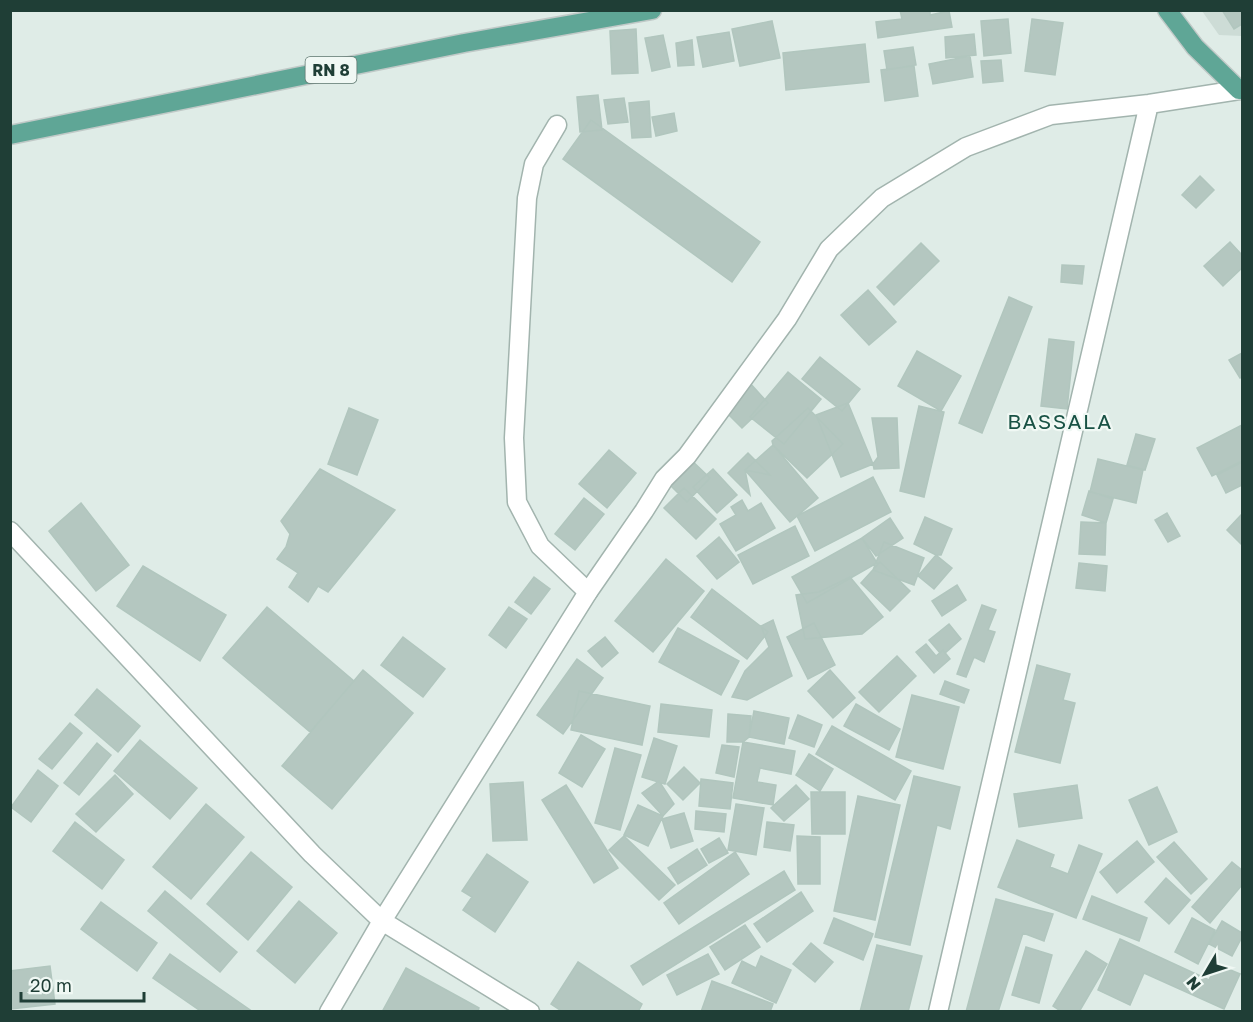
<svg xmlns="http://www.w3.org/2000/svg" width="1253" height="1022" viewBox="0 0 1253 1022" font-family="'Golos Text',sans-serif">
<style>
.built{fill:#cddcd6}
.building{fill:#b4c7c0;stroke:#b1c6be;stroke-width:1.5}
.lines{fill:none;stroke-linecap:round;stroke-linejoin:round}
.lane-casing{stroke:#a2b4ae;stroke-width:21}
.street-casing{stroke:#a2b4ae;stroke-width:21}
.primary-casing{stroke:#c0c9c7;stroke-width:21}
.lane{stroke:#fff;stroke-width:18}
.street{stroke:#fff;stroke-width:18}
.primary{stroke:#5fa696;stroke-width:18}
.labels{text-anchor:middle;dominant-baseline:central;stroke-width:4.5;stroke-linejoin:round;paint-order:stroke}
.shield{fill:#f0f8f4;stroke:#5e766f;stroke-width:1.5}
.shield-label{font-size:16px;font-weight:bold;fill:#1f3e36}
.quarter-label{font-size:21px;letter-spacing:1.5px;fill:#195245;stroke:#f0f8f4}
</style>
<rect width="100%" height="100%" fill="#dfece7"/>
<path class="built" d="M1202,11h40v25l-23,-1z"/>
<path class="building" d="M900,10h30v5l19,-4 3,16 -74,11 -2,-16 26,-3z
M1222,10h20v14l-8,5z
M1008,19l3,34 -27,3 -3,-35z
M1032,19l31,4 -8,52 -30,-4z
M772,21l8,37 -40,8 -8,-37z
M636,29l2,44 -26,1 -2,-43z
M729,32l5,29 -31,6 -6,-30z
M974,34l2,21 -30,3 -1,-21z
M663,35l7,32 -18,4 -7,-33z
M692,40l2,25 -16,1 -2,-23z
M865,44l4,38 -83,8 -3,-37z
M913,47l3,18 -29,5 -3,-19z
M970,56l3,21 -40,7 -4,-20z
M1001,60l2,21 -20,2 -2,-22z
M914,66l4,30 -33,5 -4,-31z
M598,95l4,35 -22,2 -3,-35z
M624,98l4,24 -20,2 -4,-24z
M649,101l2,36 -19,1 -3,-35z
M674,113l3,18 -21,5 -4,-19z
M591,120l169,122 -28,40 -169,-123z
M1200,176l14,14 -18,18 -14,-13z
M1230,242l12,13v13l-19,18 -19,-20z
M921,243l18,18 -45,44 -17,-18z
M1062,265l22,1 -2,18 -21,-2z
M868,290l28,32 -27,23 -28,-30z
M1009,297l23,10 -50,126 -23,-10z
M1049,339l25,3 -7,67 -26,-3z
M917,351l44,25 -20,35 -43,-25z
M1242,353v24l-2,1 -11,-18z
M820,357l40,32 -18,22 -40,-32z
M788,372l33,27 -37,45 -34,-27z
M749,382l19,21 -26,25 -20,-20z
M848,403l25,61 -32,13 -25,-62z
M919,406l25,6 -20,85 -24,-6z
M349,408l29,12 -21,55 -29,-11z
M808,408l35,36 -36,34 -34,-33 -1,-4z
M872,418h25l2,50 -25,1 -1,-5 5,-7z
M1242,425v36l-30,15 -15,-28z
M1136,434l19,5 -10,31 -18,-5z
M773,445l45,53 -28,24 -45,-52z
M609,450l27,23 -29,35 -28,-24z
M748,453l22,22 -25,-5 5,25 -22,-22z
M687,456l23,22 -23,24 -23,-23z
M1098,459l45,11 -7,33 -46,-11z
M1242,462v23l-16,8 -9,-18z
M320,469l75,41 -67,82 -10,-6 -10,16 -19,-15 9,-14 -21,-14 9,-12 4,-13 -9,-13z
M713,469l24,26 -20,18 -24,-26z
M873,477l18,35 -76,39 -18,-35z
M684,488l32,31 -20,20 -32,-31z
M1089,491l24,8 -7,24 -24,-8z
M584,498l20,16 -29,36 -20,-16z
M742,500l6,11 13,-8 14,25 -39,23 -16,-27 16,-9 -5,-8z
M81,503l48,62 -33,26 -47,-60z
M1167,513l13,23 -12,6 -13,-22z
M1242,514v31l-15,-15z
M925,517l27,12 -11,26h-5l-22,-11z
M890,518l13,20 -27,18 -14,-18z
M1081,522l25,1 -1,32 -26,-1z
M795,526l14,30 -56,28 -15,-29z
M719,537l20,25 -22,17 -20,-23z
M862,538l15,25 -70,40 -15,-26z
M884,542l40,16 -10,27 -41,-15z
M936,555l16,13 -18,21 -16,-13z
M666,559l38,32 -51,61 -38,-31z
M880,562l30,29 -20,20 -29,-28z
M1079,563l28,3 -2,25 -29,-3z
M143,566l83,49 -26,46 -83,-55z
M534,577l16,12 -19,25 -16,-12z
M850,577l33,40 -21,17 -57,5 -9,-44 23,-3z
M957,585l9,15 -24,16 -10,-15z
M712,589l56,43 -21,27 -56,-42z
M982,605l14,5 -8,20 7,2 -11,30 -10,-5 -8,20 -9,-3z
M267,607l87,74 -44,51 -87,-74z
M509,607l18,12 -21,29 -17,-13z
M773,620l19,56 -45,24 -15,-3 13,-26 24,-24 -8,-21z
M814,623l21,42 -27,14 -21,-42z
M949,624l12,15 -16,14 -2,-3 -3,3 -11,-13z
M678,628l61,33 -18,34 -62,-33z
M403,637l42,32 -22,28 -42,-32z
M605,637l13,16 -16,14 -14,-16z
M926,644l10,12 7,-6 7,9 -16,14 -18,-21z
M897,656l19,20 -37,36 -20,-20z
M577,659l26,19 -40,56 -26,-19z
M1037,665l33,9 -7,26 12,3 -15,60 -45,-11z
M363,670l50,43 -81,96 -50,-43z
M830,670l25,28 -22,20 -25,-27z
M945,681l24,9 -5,13 -24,-9z
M97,689l43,37 -22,26 -43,-37z
M579,691l71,15 -8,39 -71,-15z
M912,695l47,12 -16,62 -47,-12z
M661,704l51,6 -3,27 -51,-5z
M856,704l44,25 -11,21 -45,-24z
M754,711l35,7 -5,26 -35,-7z
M728,714l23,2 -2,21 -6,5h-16z
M798,715l24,10 -8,22 -25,-9z
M70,723l12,10 -30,36 -13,-10z
M832,726l79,45 -16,29 -79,-46z
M581,735l24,14 -23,38 -23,-14z
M654,738l23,8 -12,38 -23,-7z
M140,740l57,48 -27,31 -56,-48z
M743,742l52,9 -4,23 -31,-6 -3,14 19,3 -3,20 -40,-7z
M97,743l14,12 -32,40 -15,-12z
M722,745l17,2 -5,30 -18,-4z
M615,748l26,7 -21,75 -25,-7z
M809,754l24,15 -13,22 -24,-16z
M684,767l16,16 -17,17 -16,-16z
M38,770l20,16 -27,36 -20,-15z
M115,775l18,19 -37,38 -20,-18z
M914,776l46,11 -10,42 -13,-4 -27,120 -35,-8z
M701,779l32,4 -3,26 -31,-3z
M659,781l15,23 -11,12 -21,-23z
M523,782l4,58 -34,1 -3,-57z
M566,785l52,83 -24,15 -52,-83z
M796,785l13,14 -25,22 -13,-13z
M1077,785l5,33 -63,9 -5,-33z
M1157,787l20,45 -28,13 -20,-45z
M811,792h34v42h-33z
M858,796l42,9 -25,115 -41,-9z
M206,804l38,33 -53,62 -38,-32z
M736,804l28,4 -8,47 -28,-5z
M638,805l25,11 -15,30 -24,-11z
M696,811l30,3 -2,18 -29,-3z
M684,813l9,28 -22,7 -9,-29z
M75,822l49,38 -22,29 -49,-38z
M767,822l27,3 -4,26 -26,-4z
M624,836l51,49 -16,15 -50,-50z
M797,836l23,1v47h-22z
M719,838l9,15 -19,10 -8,-14z
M1017,840l37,15 -4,12 18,7 11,-29 23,9 -26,64 -78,-31z
M1137,841l17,21 -37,31 -17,-21z
M1174,842l33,37 -16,15 -34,-37z
M697,849l10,16 -29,19 -10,-16z
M251,852l41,35 -44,53 -41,-36z
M735,852l14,22 -70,50 -15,-21z
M487,854l41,28 -33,50 -32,-22 9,-13 -10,-6z
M1232,862l10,8v15l-32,38 -18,-16z
M784,871l11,19 -152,95 -12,-19z
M1166,878l24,22 -21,24 -24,-22z
M165,891l72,61 -17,20 -72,-61z
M801,892l12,19 -46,31 -13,-18z
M1092,896l55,22 -8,23 -56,-22z
M996,899l57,15 -9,27 -21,-8 -25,79h-32z
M299,901l38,32 -42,50 -38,-32z
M101,902l56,41 -20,28 -56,-42z
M834,918l39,16 -10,26 -39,-17z
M1192,918l23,12 -17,34 -23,-12z
M1222,921l20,12v4l-10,19 -23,-12z
M745,925l15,22 -35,23 -15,-23z
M1120,939l89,41 7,-16 24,10 -16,35 -80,-36 -14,32 -32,-15z
M811,943l22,19 -18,20 -22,-18z
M877,945l45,11 -14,56h-48z
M1026,947l26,8 -13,48 -27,-8z
M1086,951l21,13 -28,48h-17l-9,-6z
M170,954l83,58h-51l-49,-34z
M708,954l11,20 -42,21 -10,-20z
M761,956l30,14 -15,33 -44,-20 10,-22 14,7z
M578,962l64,42 -4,8h-75l-12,-8z
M50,966l5,38 -44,5 -1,-38z
M406,968l73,40 -1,4h-96z
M712,981l61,23 -3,8h-69z"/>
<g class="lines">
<g class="lane-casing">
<path id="lane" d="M557,125l-23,39 -7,34 -13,240 3,64 23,44 48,46"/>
</g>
<g class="street-casing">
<path id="street" d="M10,531l302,323 70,67 148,91
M329,1012l53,-91 206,-329 56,-81 20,-32 23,-23 100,-137 42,-70 53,-51 84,-51 85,-32 98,-11 90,-14
M938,1012l211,-908"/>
</g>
<g class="primary-casing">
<path id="primary" d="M1167,10l28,37 44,43h3
M10,135l454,-92 188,-33"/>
</g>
<use href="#lane" class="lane"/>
<use href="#street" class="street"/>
<use href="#primary" class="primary"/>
</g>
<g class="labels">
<rect class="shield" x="305.5" y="57" width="51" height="26" rx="4.5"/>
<g class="shield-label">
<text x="331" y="70">RN 8</text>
</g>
<g class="quarter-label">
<text x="1060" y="421">BASSALA</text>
</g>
</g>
<rect width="1253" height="1022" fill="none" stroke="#1f3e36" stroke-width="24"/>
<g transform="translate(1205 974) rotate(231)" stroke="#f0f8f4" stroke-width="4.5" paint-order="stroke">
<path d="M0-4.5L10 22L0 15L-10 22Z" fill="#1f3e36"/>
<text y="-9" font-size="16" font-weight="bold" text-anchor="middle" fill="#1f3e36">N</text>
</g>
<path d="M21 992v9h123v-9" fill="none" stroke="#1f3e36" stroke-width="3"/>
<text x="30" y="992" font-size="18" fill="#1f3e36" stroke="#f0f8f4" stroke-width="4.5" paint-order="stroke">20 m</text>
</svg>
